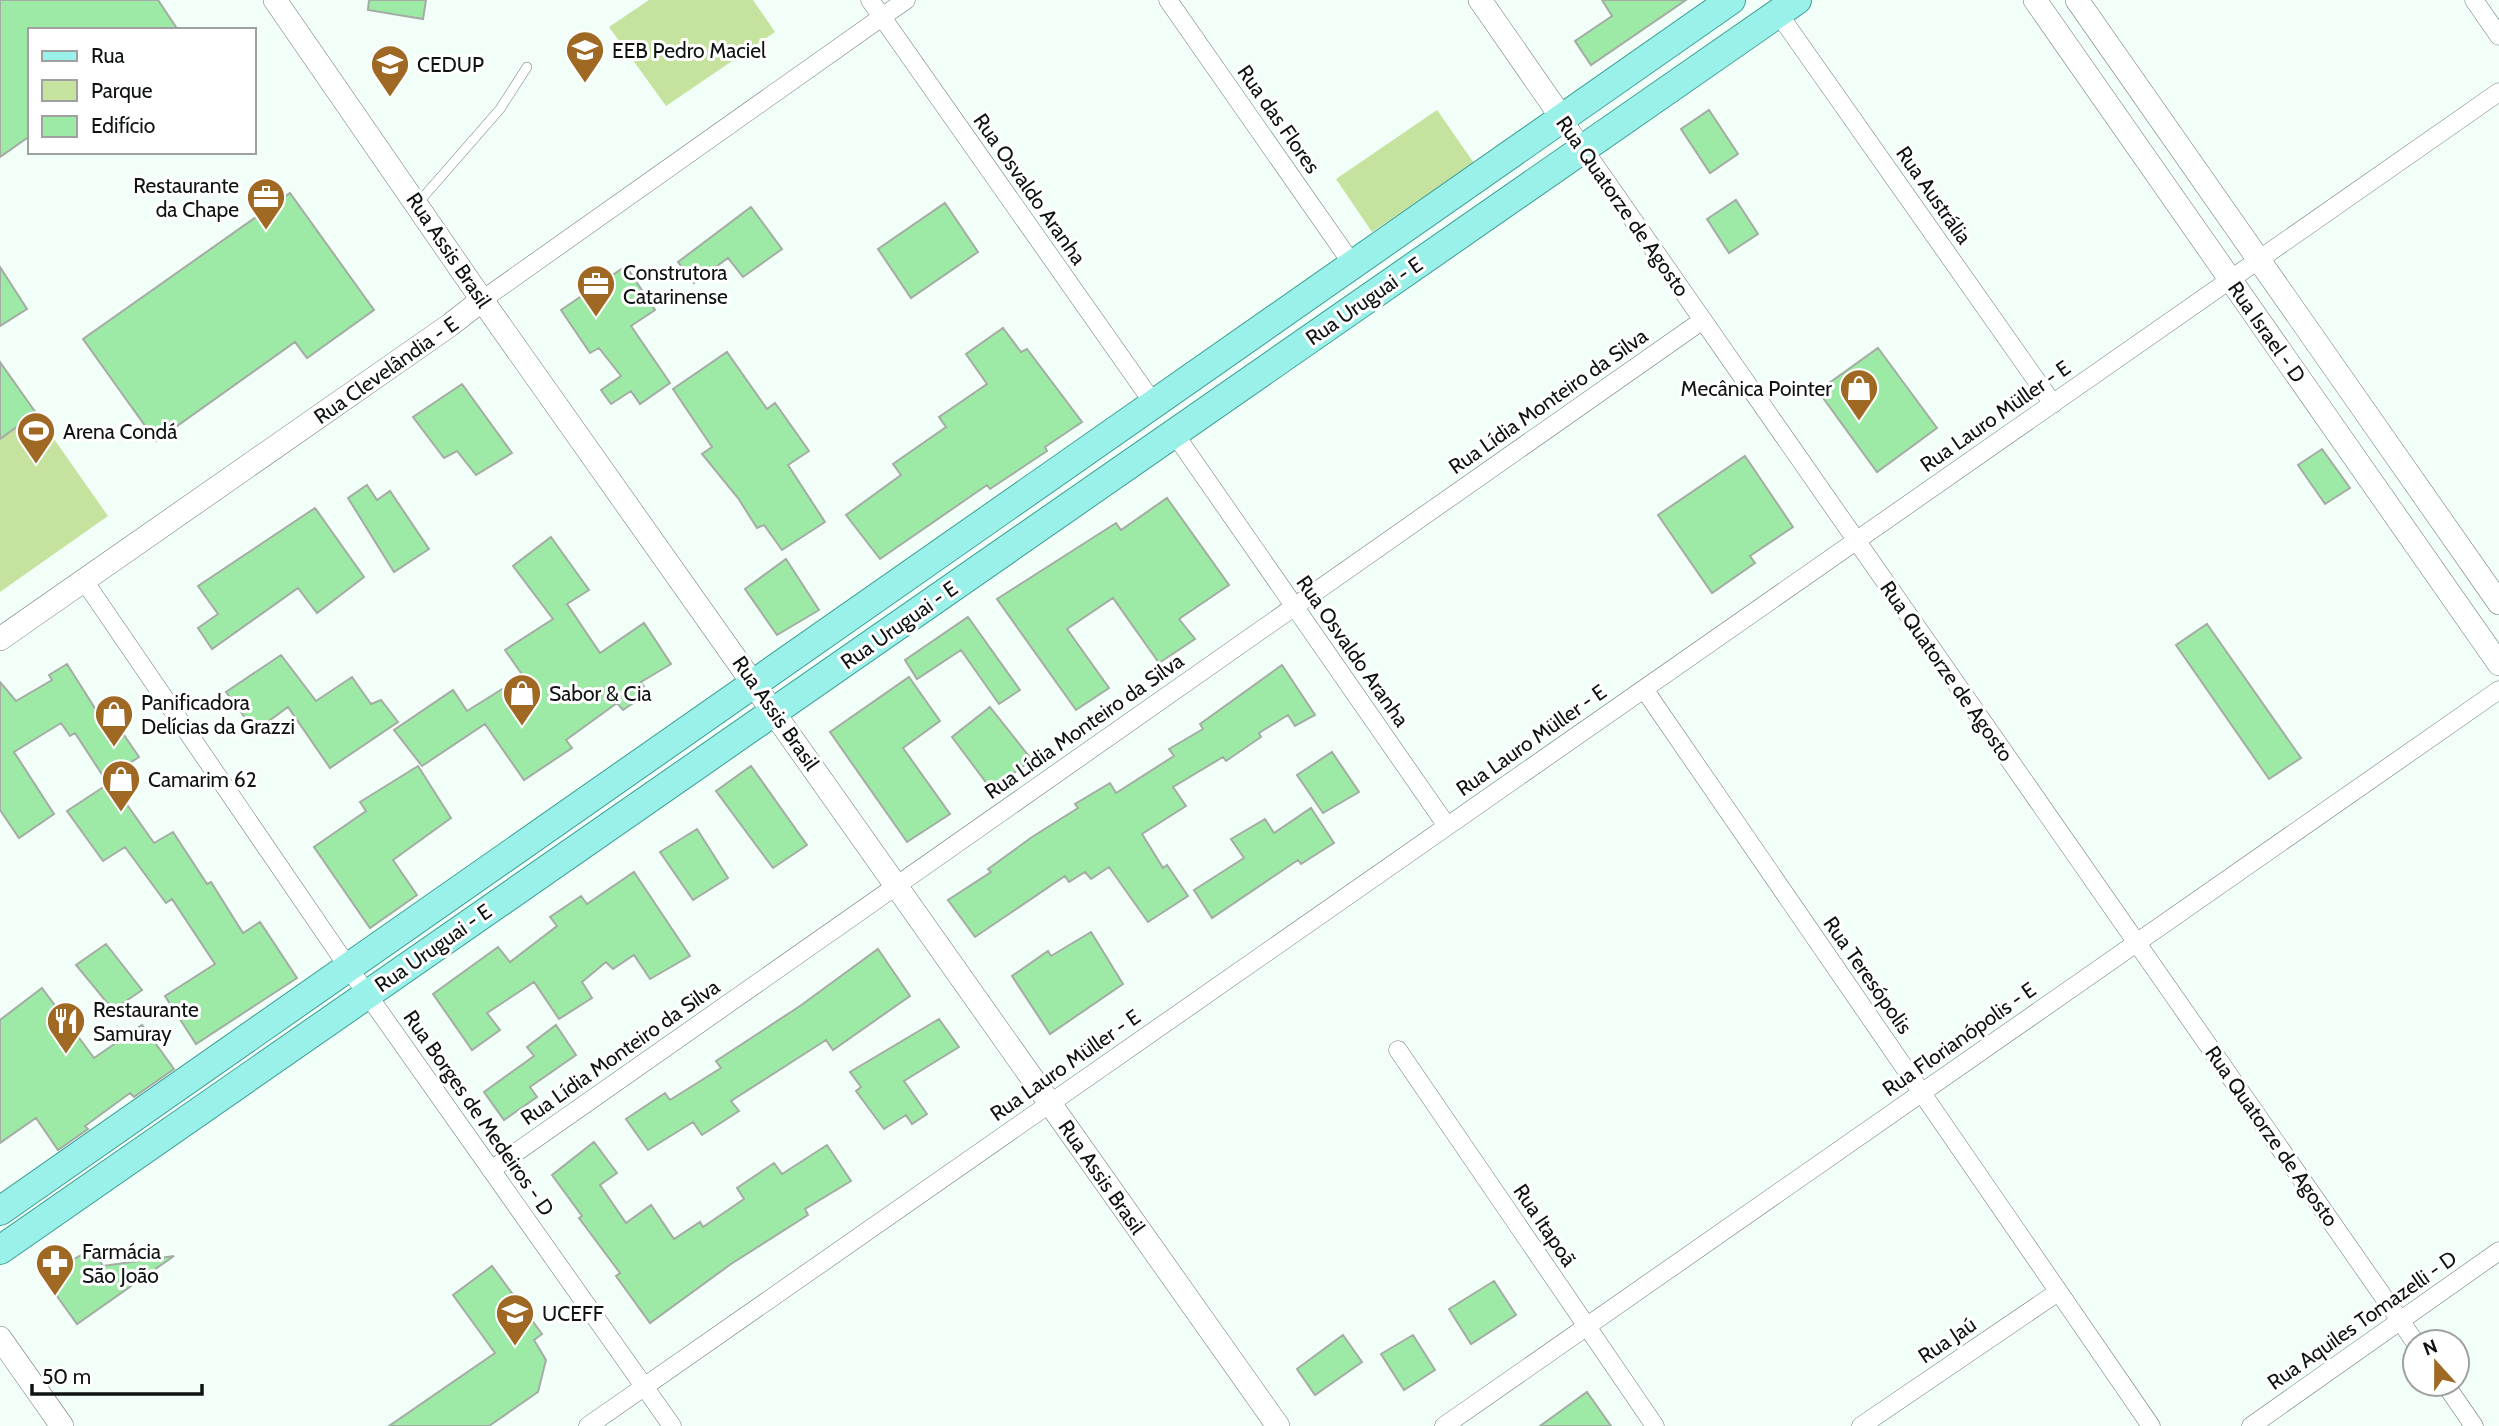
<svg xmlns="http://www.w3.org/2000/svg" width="2499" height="1426" viewBox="0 0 2499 1426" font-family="Cabin,sans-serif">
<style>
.green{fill:#c5e39e}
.building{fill:#9deaa6;stroke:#a4aca4;stroke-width:2}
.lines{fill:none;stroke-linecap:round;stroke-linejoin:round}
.service-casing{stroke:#6d7773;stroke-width:10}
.minor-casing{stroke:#6d7773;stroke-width:19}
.tertiary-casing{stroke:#6d7773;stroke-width:24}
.primary-casing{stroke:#3d9d95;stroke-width:30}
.service{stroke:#fff;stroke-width:9}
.minor{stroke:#fff;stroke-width:18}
.tertiary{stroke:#fff;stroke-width:23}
.primary{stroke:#9af1ea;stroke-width:28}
.labels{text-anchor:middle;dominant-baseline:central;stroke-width:6;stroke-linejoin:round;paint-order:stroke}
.poi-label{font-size:21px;fill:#0f1311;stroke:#fff;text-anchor:start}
.street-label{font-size:21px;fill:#0f1311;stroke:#fff}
</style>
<rect width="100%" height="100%" fill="#f2fef8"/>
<path class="green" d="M649,0h104l22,32 -109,74 -57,-79z
M1437,110l37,53 -102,69 -36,-53z
M0,362l108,154 -108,76z"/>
<path class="building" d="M0,0h158l20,30h-148v106l-30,21z
M369,0h57l-3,19 -55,-9z
M1602,0h84l-95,65 -16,-24 37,-25z
M1709,110l29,44 -28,19 -29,-44z
M290,193l84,117 -67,48 -12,-16 -139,99 -73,-102z
M1736,200l22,34 -29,19 -22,-34z
M945,203l33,49 -67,46 -33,-49z
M751,207l31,42 -39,28 -15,-19 -34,25 -16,-21z
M626,266l29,44 -24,16 39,57 -30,21 -9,-13 -20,13 -10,-14 20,-14 -22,-28 -9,5 -29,-43z
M0,267l27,42 -27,17z
M1003,328l18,24 6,-3 55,73 -37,25 2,4 -57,38 -3,-4 -107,74 -34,-44 55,-40 -8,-11 53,-37 -7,-10 48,-33 -21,-30z
M1878,348l59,80 -60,44 -59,-81z
M727,352l40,57 8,-6 34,48 -21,14 37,57 -43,28 -18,-25 -7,3 -19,-30 -36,-44 10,-7 -39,-58z
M0,362l36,51 -36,26z
M462,384l50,69 -36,22 -19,-24 -13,7 -31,-41z
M2322,449l28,39 -25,16 -27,-39z
M1745,456l48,71 -43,29 5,7 -43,30 -54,-78z
M367,485l10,15 13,-9 39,58 -35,23 -46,-74z
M1167,498l62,87 -50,34 16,20 -36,24 -46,-65 -46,31 42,59 -33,22 -79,-111 119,-76 5,7z
M315,508l49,69 -47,36 -19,-25 -86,61 -14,-21 20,-14 -20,-28z
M551,537l38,53 -22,14 33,49 44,-30 27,41 -30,18 7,11 -25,17 -6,-7 -51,37 6,8 -48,32 -39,-56 -63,42 -28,-36 59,-40 14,21 56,-35 -18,-26 48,-31 -40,-53z
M786,559l33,51 -42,25 -32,-46z
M968,617l52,73 -21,14 -38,-54 -44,29 -12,-19z
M2207,624l94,134 -32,21 -93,-134z
M281,655l35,46 36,-24 19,27 10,-4 17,22 -68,46 -42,-61 -33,24 -29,-39z
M67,664l36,57 8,-5 28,41 -34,22 -30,-46 -5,3 -9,-13 -47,29 40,62 -35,24 -19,-28v-128l16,19 36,-21 -3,-5z
M1282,665l33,50 -20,11 -7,-11 -29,18 2,4 -35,24 -3,-4 -50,30 13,19 -44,28 21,34 4,-3 21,31 -40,26 -39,-55 -18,12 -6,-7 -16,10 -4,-6 -90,61 -27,-37 43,-28 -3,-3 44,-32 46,-29 -3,-4 35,-21 6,10 58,-37 -5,-7 34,-20 -3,-5z
M909,677l31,44 -37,27 47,66 -43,28 -77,-110z
M990,707l42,53 -41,29 -39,-52z
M1332,752l27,40 -36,21 -26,-38z
M418,766l33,52 -58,42 24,35 -47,33 -56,-81 52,-36 -6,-9z
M751,766l56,79 -34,23 -57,-77z
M111,782l43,61 19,-11 34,52 4,-2 32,51 17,-11 37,56 -101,66 -31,-48 50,-32 -43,-65 -6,4 -41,-56 -22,14 -36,-50z
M1311,808l23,35 -33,21 -3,-4 -86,58 -18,-28 50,-32 -13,-19 34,-20 9,14z
M697,829l31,49 -35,22 -33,-48z
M634,872l56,84 -40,23 -16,-24 -21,14 -7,-7 -24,20 10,16 -33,21 -25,-37 -47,31 13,17 -28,20 -39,-56 65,-47 12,15 47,-36 -7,-9 31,-21 6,8z
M1091,932l32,52 -73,50 -38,-58 36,-25 3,5z
M106,944l36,46 -29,20 -37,-45z
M878,949l32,47 -77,54 -7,-10 -95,61 8,10 -37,24 -9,-13 -45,28 -22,-31 39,-26 5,7 51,-32 -5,-7 84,-55z
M42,988l52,70 48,-33 32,44 -40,28 -4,-4 -45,33 3,3 -30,21 -22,-32 -36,25v-123z
M939,1019l20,28 -55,34 23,33 -15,10 -6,-9 -22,14 -28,-38 5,-4 -11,-15z
M556,1025l20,30 -46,32 7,10 -33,23 -20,-28 50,-36 -7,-9z
M594,1142l23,31 -17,12 26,38 25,-18 23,34 26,-17 3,5 41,-28 -7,-11 37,-25 8,11 45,-29 24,36 -46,28 3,6 -77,49 -81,59 -34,-47 4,-3 -41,-55 3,-2 -30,-41z
M92,1249l11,17 71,-10 -97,68 -30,-42 22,-14 -2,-5z
M492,1266l50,68 -8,6 12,20 -8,32 -49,34h-100l106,-73 -42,-58z
M1494,1281l22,34 -45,29 -22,-35z
M1343,1335l19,27 -47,33 -18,-26z
M1413,1335l22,35 -31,20 -23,-36z
M1587,1392l24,34h-71z"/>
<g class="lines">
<g class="service-casing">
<path id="service" d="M418,203l82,-94 27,-42"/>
</g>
<g class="minor-casing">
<path id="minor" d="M870,0l284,404
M1168,0l185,265
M2474,0l25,36
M1778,13l275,391
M1562,118l853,1224
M482,300l424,-300
M1174,433l273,393
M85,582l263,385 324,459
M1644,689l507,737
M1398,1050l257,376
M491,1170l1212,-850
M2445,1384l29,42
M588,1426l1911,-1334
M1444,1426l1055,-736
M1861,1426l197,-134
M2251,1426l248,-175"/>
</g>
<g class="tertiary-casing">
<path id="tertiary" d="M275,0l207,300 796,1126
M1480,0l82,118
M2035,0l464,664
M2077,0l422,603
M0,639l450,-314 32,-25
M0,1338l62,88"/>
</g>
<g class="primary-casing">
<path id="primary" d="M0,1211l1731,-1211
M0,1250l1797,-1250"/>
</g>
<use href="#service" class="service"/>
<use href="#minor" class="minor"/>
<use href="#tertiary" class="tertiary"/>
<use href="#primary" class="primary"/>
</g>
<defs>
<g id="school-pin" transform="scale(2.0125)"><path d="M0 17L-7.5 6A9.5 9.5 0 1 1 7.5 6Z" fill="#9f6823" stroke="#fff"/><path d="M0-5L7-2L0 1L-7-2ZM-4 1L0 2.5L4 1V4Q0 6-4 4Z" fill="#fff"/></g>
<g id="office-pin" transform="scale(2.0125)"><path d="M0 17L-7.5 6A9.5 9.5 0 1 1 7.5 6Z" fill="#9f6823" stroke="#fff"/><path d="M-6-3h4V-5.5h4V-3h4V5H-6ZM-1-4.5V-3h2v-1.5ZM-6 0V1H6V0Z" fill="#fff"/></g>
<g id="shop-pin" transform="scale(2.0125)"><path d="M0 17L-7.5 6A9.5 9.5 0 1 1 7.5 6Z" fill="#9f6823" stroke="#fff"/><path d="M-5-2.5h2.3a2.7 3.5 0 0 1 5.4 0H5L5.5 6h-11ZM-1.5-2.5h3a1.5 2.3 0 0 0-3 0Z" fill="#fff"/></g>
<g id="stadium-pin" transform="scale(2.0125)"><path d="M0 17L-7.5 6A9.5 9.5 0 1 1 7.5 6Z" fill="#9f6823" stroke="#fff"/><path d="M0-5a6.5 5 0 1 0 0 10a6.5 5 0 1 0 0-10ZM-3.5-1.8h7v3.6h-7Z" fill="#fff"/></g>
<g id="restaurant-pin" transform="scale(2.0125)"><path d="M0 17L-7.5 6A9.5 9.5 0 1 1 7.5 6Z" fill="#9f6823" stroke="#fff"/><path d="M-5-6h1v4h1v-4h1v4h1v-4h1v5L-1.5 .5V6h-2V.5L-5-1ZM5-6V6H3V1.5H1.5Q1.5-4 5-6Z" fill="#fff"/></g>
<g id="pharmacy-pin" transform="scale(2.0125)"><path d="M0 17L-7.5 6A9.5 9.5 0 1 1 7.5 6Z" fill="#9f6823" stroke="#fff"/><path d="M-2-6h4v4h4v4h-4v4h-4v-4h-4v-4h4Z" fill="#fff"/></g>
<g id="university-pin" transform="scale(2.0125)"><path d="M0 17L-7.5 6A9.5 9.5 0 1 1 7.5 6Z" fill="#9f6823" stroke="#fff"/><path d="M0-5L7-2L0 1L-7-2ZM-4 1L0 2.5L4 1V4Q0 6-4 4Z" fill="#fff"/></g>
</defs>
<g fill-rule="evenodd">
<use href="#school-pin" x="585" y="50"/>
<use href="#school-pin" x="390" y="64"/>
<use href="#office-pin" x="266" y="197"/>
<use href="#office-pin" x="596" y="284"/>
<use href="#shop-pin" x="1859" y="388"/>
<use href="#stadium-pin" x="36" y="431"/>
<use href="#shop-pin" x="522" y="693"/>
<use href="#shop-pin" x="114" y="714"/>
<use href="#shop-pin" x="121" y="779"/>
<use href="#restaurant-pin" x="66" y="1021"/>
<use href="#pharmacy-pin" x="55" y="1263"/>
<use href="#university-pin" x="515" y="1313"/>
</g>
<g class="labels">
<g class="poi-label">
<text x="612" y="50">EEB Pedro Maciel</text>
<text x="417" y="64">CEDUP</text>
<text x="239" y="185" text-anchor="end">Restaurante<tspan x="239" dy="24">da Chape</tspan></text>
<text x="623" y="272">Construtora<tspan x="623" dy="24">Catarinense</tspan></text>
<text x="1832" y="388" text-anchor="end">Mecânica Pointer</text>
<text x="63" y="431">Arena Condá</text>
<text x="549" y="693">Sabor &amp; Cia</text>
<text x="141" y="702">Panificadora<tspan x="141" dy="24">Delícias da Grazzi</tspan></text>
<text x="148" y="779">Camarim 62</text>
<text x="93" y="1009">Restaurante<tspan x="93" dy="24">Samuray</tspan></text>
<text x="82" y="1251">Farmácia<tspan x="82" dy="24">São João</tspan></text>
<text x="542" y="1313">UCEFF</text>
</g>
<g class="street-label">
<text transform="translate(1279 119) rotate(55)">Rua das Flores</text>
<text transform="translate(1030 189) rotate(55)">Rua Osvaldo Aranha</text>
<text transform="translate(1934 195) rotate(55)">Rua Austrália</text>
<text transform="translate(1623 206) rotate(55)">Rua Quatorze de Agosto</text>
<text transform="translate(449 250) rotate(56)">Rua Assis Brasil</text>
<text transform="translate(1364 301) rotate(-35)">Rua Uruguai - E</text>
<text transform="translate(2267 332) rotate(55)">Rua Israel - D</text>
<text transform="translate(386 370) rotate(-35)">Rua Clevelândia - E</text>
<text transform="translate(1548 401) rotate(-35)">Rua Lídia Monteiro da Silva</text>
<text transform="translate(1995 416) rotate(-35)">Rua Lauro Müller - E</text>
<text transform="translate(899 625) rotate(-35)">Rua Uruguai - E</text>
<text transform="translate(1353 651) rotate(55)">Rua Osvaldo Aranha</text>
<text transform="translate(1947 671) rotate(55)">Rua Quatorze de Agosto</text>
<text transform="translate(776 713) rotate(55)">Rua Assis Brasil</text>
<text transform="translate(1084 726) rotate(-35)">Rua Lídia Monteiro da Silva</text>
<text transform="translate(1531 740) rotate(-35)">Rua Lauro Müller - E</text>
<text transform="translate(433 948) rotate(-35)">Rua Uruguai - E</text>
<text transform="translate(1868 975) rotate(55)">Rua Teresópolis</text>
<text transform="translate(1959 1039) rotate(-35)">Rua Florianópolis - E</text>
<text transform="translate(620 1052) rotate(-35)">Rua Lídia Monteiro da Silva</text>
<text transform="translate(1065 1065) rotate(-35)">Rua Lauro Müller - E</text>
<text transform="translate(479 1113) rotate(55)">Rua Borges de Medeiros - D</text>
<text transform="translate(2272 1136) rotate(55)">Rua Quatorze de Agosto</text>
<text transform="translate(1102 1177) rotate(55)">Rua Assis Brasil</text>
<text transform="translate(1545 1225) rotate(56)">Rua Itapoã</text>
<text transform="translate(2362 1320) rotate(-35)">Rua Aquiles Tomazelli - D</text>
<text transform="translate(1947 1340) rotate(-34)">Rua Jaú</text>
</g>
</g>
<rect x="28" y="28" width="228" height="126" fill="#ffffff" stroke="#9fa1a0" stroke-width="2"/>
<rect x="42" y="51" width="35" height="10" fill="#9af1ea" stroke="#9fa1a0" stroke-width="2"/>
<text x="91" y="63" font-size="21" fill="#0f1311">Rua</text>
<rect x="42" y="80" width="35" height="21" fill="#c5e39e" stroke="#9fa1a0" stroke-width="2"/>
<text x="91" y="98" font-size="21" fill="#0f1311">Parque</text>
<rect x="42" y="116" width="35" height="21" fill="#9deaa6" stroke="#9fa1a0" stroke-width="2"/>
<text x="91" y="133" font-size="21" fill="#0f1311">Edifício</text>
<g transform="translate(2436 1363) rotate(339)"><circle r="33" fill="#ffffff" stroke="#9fa1a0" stroke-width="2"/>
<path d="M0-5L12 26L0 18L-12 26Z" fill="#9f6823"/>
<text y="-10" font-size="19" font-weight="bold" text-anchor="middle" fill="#0f1311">N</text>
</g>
<path d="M32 1384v10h170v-10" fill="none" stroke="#0f1311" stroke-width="3.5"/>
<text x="42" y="1384" font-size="21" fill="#0f1311" stroke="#ffffff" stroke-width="5" paint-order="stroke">50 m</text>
</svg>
